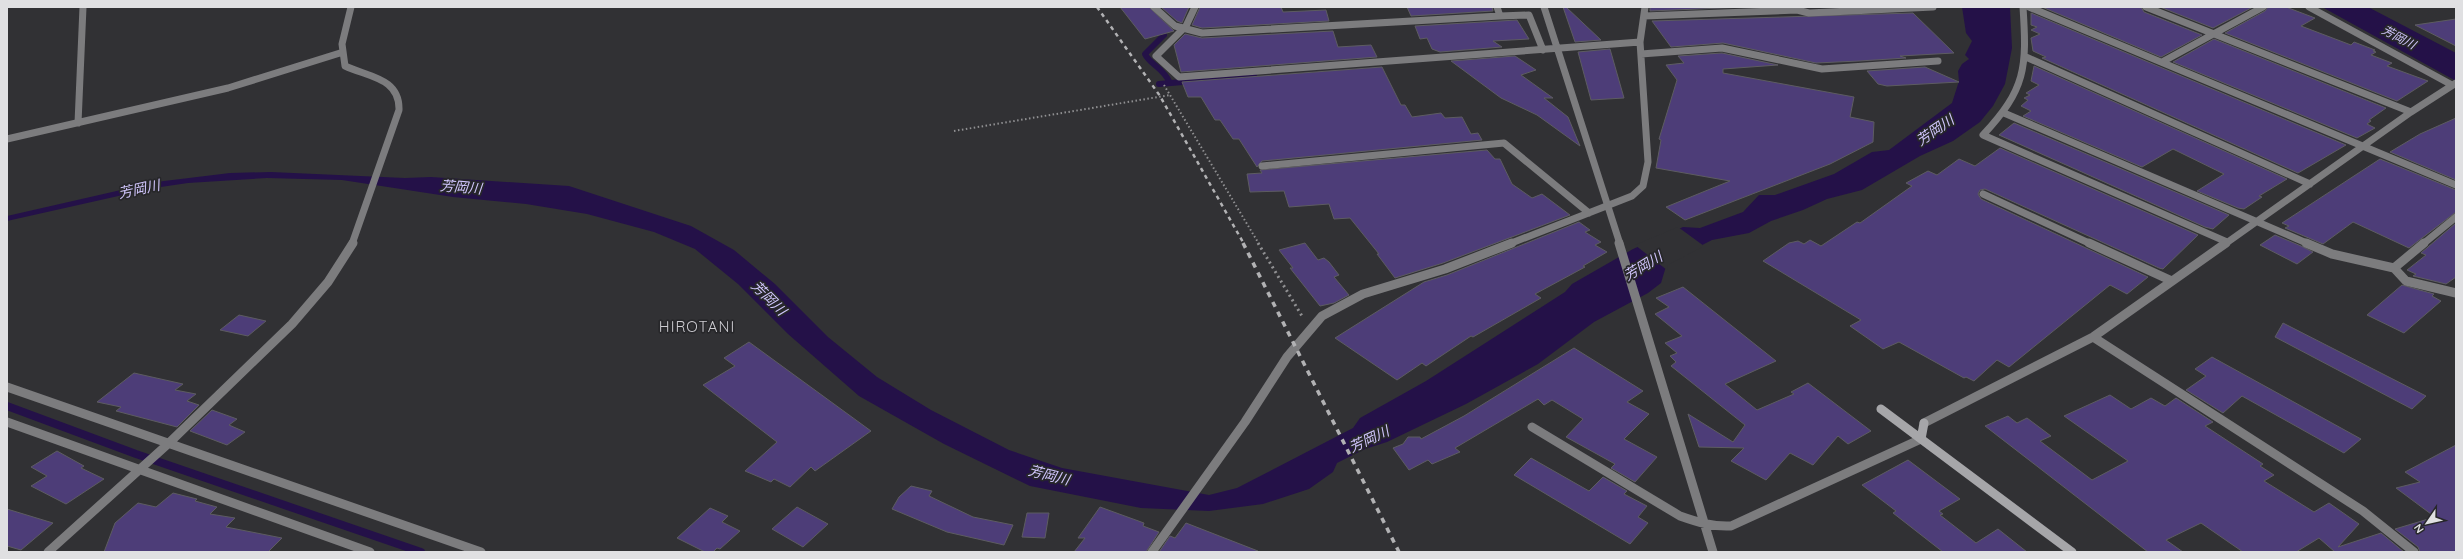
<svg xmlns="http://www.w3.org/2000/svg" width="2463" height="559" viewBox="0 0 2463 559" font-family="Quicksand,'Noto Sans JP',sans-serif">
<style>
.water{fill:#241148}
.pier{fill:#313134}
.lines{fill:none;stroke-linecap:round;stroke-linejoin:round}
.stream-far1{stroke:#241148;stroke-width:6}
.stream{stroke:#241148;stroke-width:8}
.building{fill:#4d3d78;stroke:#5d5c61}
.path-far1{stroke:#909092;stroke-width:2;stroke-dasharray:1.5 2.5;stroke-linecap:butt}
.path{stroke:#909092;stroke-width:3;stroke-dasharray:2 3.5;stroke-linecap:butt}
.street-far1{stroke:#7c7c7e;stroke-width:7}
.street{stroke:#7c7c7e;stroke-width:9}
.secondary{stroke:#a6a6a9;stroke-width:9}
.rail-far1{stroke:#b2b2b4;stroke-width:2.5;stroke-dasharray:4 4;stroke-linecap:butt}
.rail{stroke:#b2b2b4;stroke-width:3.5;stroke-dasharray:5.5 5.5;stroke-linecap:butt}
.labels{text-anchor:middle;dominant-baseline:central;stroke-width:3.5;stroke-linejoin:round;paint-order:stroke}
.far-water-label{font-size:12px;font-style:italic;fill:#d1c6fd;stroke:#27272a}
.water-label{font-size:14px;font-style:italic;fill:#d1c6fd;stroke:#27272a}
.quarter-label{font-size:15px;letter-spacing:1px;fill:#cdccd1;stroke:#27272a}
</style>
<rect width="100%" height="100%" fill="#313134"/>
<path class="water" d="M1962,7h48l2,41 -7,36 -12,22 -13,16 -27,19 -33,15 -58,34 -35,9 -24,11 -32,11 -22,12 -37,7 -45,23 -6,20 -13,10 -54,29 -56,42 -72,40 -79,38 -22,7 -28,14 -4,9 -24,17 -46,15 -54,7 -68,-3 -111,-22 -86,-42 -85,-48 -71,-62 -50,-50 -43,-35 -41,-17 -67,-18 -61,-10 -73,-7 -111,-17 -75,-2 -79,5 -34,5 -147,33v-5l149,-34 74,-9 41,-1 134,6 26,-1 138,9 122,40 43,24 41,34 53,53 49,40 54,33 78,40 53,18 147,27 28,-7 116,-60 7,-10 66,-37 139,-89 7,-8 61,-35 50,-22 17,1 43,-16 16,-17h16l59,-21 38,-22 17,-2 63,-47 7,-22 -1,-10 4,-7 7,-5 -4,-4 7,-14 -6,-8z
M2322,7h46l88,46v28z"/>
<path class="pier" d="M1678,227l26,19 -36,19 -1,5 -32,-25z"/>
<g class="lines">
<path class="stream-far1" d="M1164,35l-19,19c5,11 18,13 25,29
M1159,84l95,-8"/>
<path class="stream" d="M7,406l129,48 285,98"/>
</g>
<path class="building" d="M1120,7h29l25,24 -29,8z
M1161,7h28l-7,16 -5,-2z
M1200,7h81l2,5 43,-2 3,11 -127,7 -10,-3z
M1407,7h85l1,4 -82,5z
M1563,7h3l35,33 -26,2z
M1650,7h96l-96,4z
M2042,7h99l3,5 58,23 -41,22z
M2160,7h93l-40,21z
M2268,7h18l29,11 -14,8 50,19 3,-3 21,8 -2,1 3,1 -5,3 21,8 -5,3 41,15 -31,20 -172,-68 40,-22z
M1913,13l41,40 -54,3 6,2 -47,3 -43,2 -93,-20 -52,4 -19,-26z
M2031,13l315,132 -48,28 -256,-115 4,-1 -13,-6 -2,-13 9,-4 -9,-4 6,-3 -6,-2z
M2456,19v27l-41,-21z
M1517,20l12,19 -36,2 9,6 -62,5 -8,-3 -5,-11 -7,1 -5,-13z
M1333,31l5,16 33,-2 6,12 -196,15 -7,-27 11,-11 17,4z
M2214,39l172,69 -17,12 2,1 -4,3 8,4 -18,10 -184,-76z
M1610,49l14,49 -33,2 -13,-48z
M1722,53l56,12 -55,4v4l131,24 -4,20 24,5 -1,20 -43,22 -145,56 -19,-13 64,-26 -74,-13 5,-28 -2,-1 18,-59 -11,-15 18,-2 -6,-7z
M1515,56l21,14 -15,5 32,23h-9l24,19 12,29 -43,-31 -36,-17 -50,-37z
M2034,66l253,113 -28,17 3,1 -18,12 -6,-1 -41,-17 27,-17 -51,-25 -31,18 -119,-51 8,-5 -10,-5 7,-6 -4,-2 6,-3 -4,-2 13,-8 -8,-4z
M1382,67l19,38h4l7,12 29,-4 4,5 17,-1 9,17 7,-1 4,7 -220,21 -5,6 -18,-28h-6l-13,-19h-5l-14,-23h-13l-6,-15z
M1925,67l34,15 -72,4 -9,-2 -11,-13z
M2456,118v62l-66,-28 30,-18z
M2014,123l173,74 42,18 -16,14 -8,-2 -206,-92z
M2000,148l198,87 -35,34 -4,-1 -174,-79 -5,1 -2,4 3,5 167,78 -21,17 -17,-9 -101,82 -12,-7 -23,21 -8,-4 -2,1 -65,-36 -16,7 -33,-23 11,-6 -98,-59 26,-18 9,-2 6,3 6,-4 11,6 36,-24 3,1 52,-37 -6,-3 22,-12 9,4 22,-16 16,7z
M1487,150l8,9h5l12,25 20,14 10,-4 28,21 -127,48 -48,15 -18,-24h2l-29,-36 -16,1 -5,-15 -40,3 -5,-16 -34,1 -3,-18 15,-1 -2,-3z
M2380,159l76,31v22l-47,36 -56,-26 -30,22 -38,-16 4,-2 -7,-3z
M1579,222l11,8 -5,2 16,10 -6,3 12,7 -24,14 2,1 -50,27 6,4 -68,39 -2,-1 -45,30 -4,-3 -25,17 -62,-42 89,-56 23,-7z
M2456,223v54l-10,7 -33,-8 3,-2 -9,-4 19,-15 -5,-2z
M2275,235l26,11 12,6 -16,12 -37,-19z
M1305,243l13,17 6,-2 5,4 10,13 -5,2 15,18 -15,8 -14,3 -30,-38h3l-14,-18z
M2402,285l32,9 -2,2 9,5 -37,32 -37,-18z
M1683,287l93,74 -51,23 32,26 37,-16 -3,-2 17,-9 63,48 -23,13 -10,-8 -25,29 -23,-12 -24,27 -35,-19 13,-13 -45,-1 -11,-33 45,28 12,-17 -74,-59 5,-4 -6,-6 7,-3 -12,-10 17,-7 -27,-22 14,-7 -13,-9z
M239,315l27,6 -18,15 -28,-6z
M2283,323l143,73 -14,13 -137,-72z
M749,342l122,89 -56,40 -4,-4 -21,20 -16,-8 -3,3 -26,-11 32,-29 -74,-57 32,-19 -11,-8z
M1574,348l69,43 -16,11 22,12 -25,25 33,18 -22,25 -24,-14 4,-4 -49,-27 17,-18 -31,-19 -8,5 -6,-6 -83,49 5,4 -28,12 -4,-4 -19,10 -16,-22 10,-4 5,-7h12l1,2 43,-23z
M2212,357l149,82 -17,14 -102,-57 -19,17 -37,-23 20,-14 -11,-7z
M134,373l49,11 -8,6 21,4 -9,7 12,4 -22,22 -61,-16 5,-4 -24,-5z
M2110,395l21,14 20,-11 14,8 11,-8 37,24 -8,4 58,38 -3,2 14,9 -10,6 50,31 15,-9 30,21 -21,23 43,-14 23,19h-69l-16,-14 -23,14h-53l-42,-29 -35,17 17,12h-35l-163,-126 23,-10 9,7 10,-5 24,18 -11,5 52,39 36,-19 -64,-45z
M212,410l25,9 -8,6 16,7 -18,13 -37,-14z
M2456,445v107h-36l-2,-5 -23,-18 40,-12 -39,-29 24,-6 -15,-10z
M57,451l27,15 -3,2 23,11 -38,25 -35,-18 16,-10 -16,-9z
M1531,458l58,33 14,-14 24,14 -3,3 23,12 -9,11 10,6 -18,21 -116,-69z
M1908,460l52,39 -21,12 4,3 -3,1 36,28 22,-14 29,23h-84l-50,-39 3,-2 -34,-26z
M911,486l21,5 -3,5 44,21 40,8 -9,20 -57,-13 -55,-23 7,-12z
M173,493l24,6 -2,2 22,6 -7,7 25,4 -9,9 56,11 -14,14h-164l11,-29 23,-20 18,4z
M797,507l31,17 -25,23 -31,-18z
M1100,507l44,16 -1,3 16,6 -13,20h-72l11,-14h-7z
M710,508l18,8 -6,6 18,9 -20,18 -3,-1 -4,4h-8l-28,-14z
M7,509l46,14 -32,27 -14,-4z
M1027,513h22l-4,25 -23,-1z
M1186,523l72,28v1h-99l11,-16 5,2z"/>
<g class="lines">
<path class="path-far1" d="M1164,85l95,159
M954,131l216,-36"/>
<path class="path" d="M1258,243l44,73"/>
<path class="street-far1" d="M351,7l-9,37 3,22c24,11 55,12 54,44l-47,134
M1154,7l21,19 27,7 298,-17
M1195,7l-9,19 -30,30 23,21 461,-35
M1497,7l3,9 29,-1 14,35
M1544,7l76,237
M2023,7c4,61 3,82 -40,128l244,107
M2029,7l427,178
M2146,7l265,105
M2309,7l143,78
M1644,16l153,-6 12,3 124,-6
M1641,54l81,-6 100,21 116,-8
M2026,57l284,127
M2162,62l101,-55
M2004,113l305,131
M78,123l5,-116
M7,139l221,-51 112,-35
M1262,166l242,-23 85,70
M1983,194l108,50
M1509,244l123,-48 11,-10 5,-24 -8,-120 5,-35
M2225,244l186,-132 45,-29
M2423,244l33,-27"/>
<path class="street" d="M1619,243l94,309
M2089,243l83,38
M2306,243l26,11 62,14 12,13 50,12
M2394,268l30,-25
M2093,337l270,174 51,41
M7,387l474,165
M7,422l363,130
M1924,423l169,-86 133,-94
M1532,427l148,89c17,6 33,11 51,10l190,-87
M48,552l121,-109 123,-119 36,-42 25,-39
M1152,552l93,-130 42,-65 35,-41 41,-22 82,-25 67,-26"/>
<path class="secondary" d="M1881,409l191,143
M1921,439l3,-16"/>
<path class="rail-far1" d="M1097,7l63,89 84,148"/>
<path class="rail" d="M1243,243l156,309"/>
</g>
<g class="labels">
<g class="far-water-label">
<text transform="translate(2399 37) rotate(28)">芳岡川</text>
</g>
<g class="water-label">
<text transform="translate(1935 130) rotate(-34)">芳岡川</text>
<text transform="translate(461 187) rotate(5)">芳岡川</text>
<text transform="translate(139 189) rotate(-12)">芳岡川</text>
<text transform="translate(1643 266) rotate(-31)">芳岡川</text>
<text transform="translate(769 298) rotate(45)">芳岡川</text>
<text transform="translate(1369 439) rotate(-25)">芳岡川</text>
<text transform="translate(1049 475) rotate(14)">芳岡川</text>
</g>
<g class="quarter-label">
<text x="697" y="326">HIROTANI</text>
</g>
</g>
<rect width="2463" height="559" fill="none" stroke="#e0e0e2" stroke-width="16"/>
<g transform="translate(2427 523) rotate(236)" stroke="#27272a" stroke-width="3" paint-order="stroke">
<path d="M0-3L7 15L0 10L-7 15Z" fill="#e0e0e2"/>
<text y="-6" font-size="11" font-weight="bold" text-anchor="middle" fill="#e0e0e2">N</text>
</g>
</svg>
